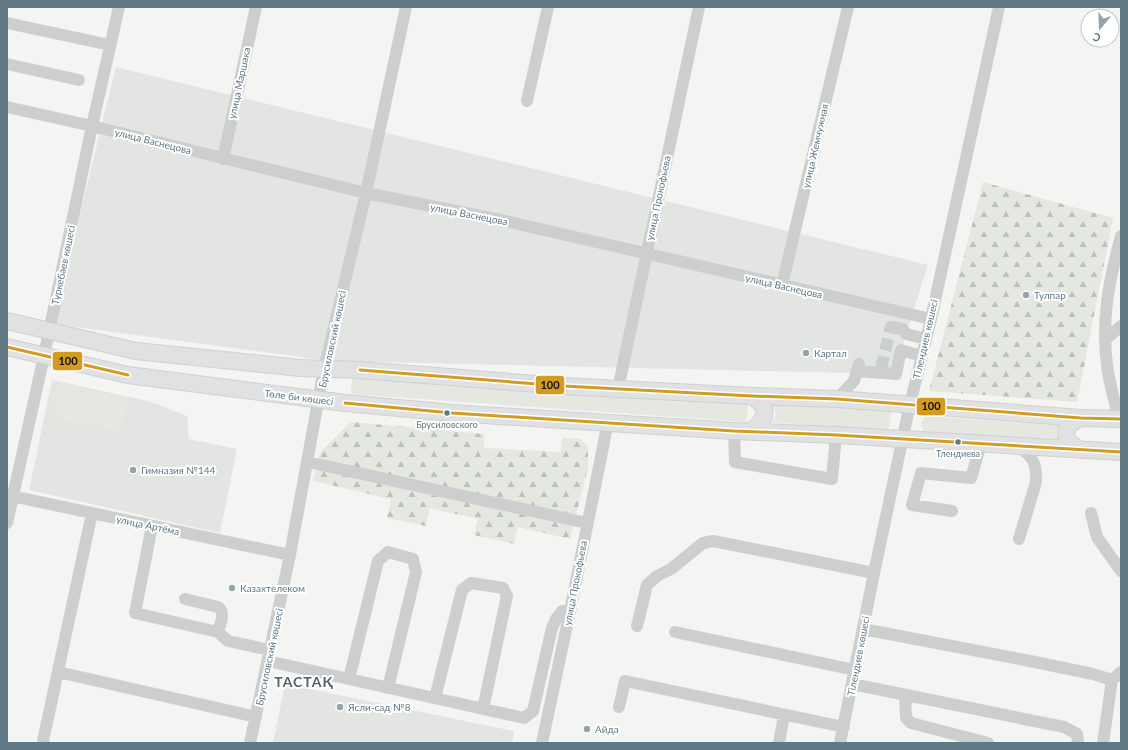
<svg xmlns="http://www.w3.org/2000/svg" width="1128" height="750" viewBox="0 0 1128 750" font-family="Lato,sans-serif">
<style>
.built{fill:#e3e5e3}
.green{fill:#e4e8e0}
.forest{fill:url(#forest-firs)}
.lines{fill:none;stroke-linecap:round;stroke-linejoin:round}
.minor-tunnel{stroke:#c8cfd1;stroke-width:12;stroke-dasharray:12 6;stroke-linecap:butt}
.major-casing{stroke:#cfd1d1;stroke-width:18}
.minor{stroke:#cdcfcf;stroke-width:12}
.major{stroke:#e0e1e2;stroke-width:16}
.bus-1-casing{stroke:#fff;stroke-width:6}
.bus-1{stroke:#d29b21;stroke-width:3}
.poi-dot{fill:#94a4ab;stroke:#fff;stroke-width:1.5}
.bus-dot{fill:#617985;stroke:#fff;stroke-width:1.5}
.labels{text-anchor:middle;dominant-baseline:central;stroke-width:4;stroke-linejoin:round;paint-order:stroke}
.bus-label{font-size:9px;fill:#617985;stroke:#fff}
.street-label{font-size:10px;fill:#617985;stroke:#fff}
.poi-label{font-size:10px;fill:#617985;stroke:#fff;text-anchor:start}
.district-label{font-size:14px;font-weight:bold;letter-spacing:1px;fill:#506169;stroke:#fff}
.line-badge{stroke:#fff;stroke-width:1.5}
.pale-badge-label{font-size:11px;text-anchor:middle;font-weight:bold;fill:#111}
</style>
<defs>
<pattern id="forest-firs" width="22" height="20" patternUnits="userSpaceOnUse"><rect width="22" height="20" fill="#e4e8e0"/><path d="M5 1l3.5 6h-7zM16 11l3.5 6h-7z" fill="#bcc1bb"/></pattern>
</defs>
<rect width="100%" height="100%" fill="#f4f4f2"/>
<path class="built" d="M116,67l812,198 -27,85 -5,24 -565,-13 -278,-37z
M52,380l100,22 35,14 2,23 48,10 -17,84 -191,-43z
M285,684l229,47 -2,12h-239z"/>
<path class="green" d="M352,378l395,24 1,5 -2,15 -395,-28z
M60,385l68,13 -7,33 -67,-14z
M769,403l123,7 -4,21 -119,-9 6,-5 1,-4z
M925,416l138,9 -6,5v6l6,6 -136,-10 -4,-1 -2,-8z"/>
<path class="forest" d="M983,182l130,36 -36,184 -148,-11z
M351,422l133,12v14l77,4 1,-14 19,1 7,7v22l-18,71 -52,-12 -4,17 -40,-9 4,-16 -48,-11 -4,18 -39,-8 4,-19 -78,-18 8,-30z"/>
<g class="lines">
<path class="minor-tunnel" d="M881,368l10,-41"/>
<g class="major-casing">
<path id="major" d="M7,321l129,30 165,17 59,2 203,16 189,10 85,3 244,19 40,1
M7,347l121,28 217,28 107,10 282,18 102,4 285,17
M750,431c17,-10 20,-24 2,-35
M1080,450c-18,-10 -19,-25 1,-32"/>
</g>
<path class="minor" d="M7,23l103,22
M7,64l72,16
M527,101l21,-94
M7,107l85,19 274,67 135,27 430,99
M223,159l33,-152
M782,285l66,-278
M891,327l12,2 3,5 20,5
M1105,340l16,-14
M856,371l40,3 5,-24 20,6
M618,389l81,-382
M837,399l17,-18 5,-17
M1119,419c-4,-17 -10,-36 -12,-54 -6,-46 2,-84 14,-129
M734,431l1,31 97,17 4,-44
M308,462l279,61
M7,495l283,60
M952,511l-40,-6 9,-32 50,5 10,-34
M1091,513l6,24 24,34
M7,523l37,-167 48,-230 27,-119
M152,526l-17,87 83,19 10,9 42,9
M1019,539l17,-57c1,-17 -3,-26 -17,-35
M185,599l33,8c8,6 2,17 0,25
M637,626l10,-41 10,-9 14,-7 32,-26 10,-2 161,32
M863,629l162,31 68,14 19,6
M675,632l180,38
M268,661l256,57 9,-7 19,-83 4,-9 6,-8h8
M58,672l198,45
M349,679l29,-118 10,-9 25,7 3,13 -28,116
M1112,680l9,-8
M852,684l212,43 13,7 1,9
M905,695l1,23 5,5 77,20
M435,698l27,-108 9,-7 32,5 4,8 -24,113
M619,707l6,-26 219,46
M44,743l-1,-2 49,-228
M250,743l40,-188 34,-186 42,-176 40,-186
M542,743l28,-132 38,-189
M779,743l5,-28
M840,743l34,-170 36,-169 21,-85 68,-312
M1103,743l9,-63"/>
<use href="#major" class="major"/>
<g class="bus-1-casing">
<path id="bus-1" d="M7,347l121,28
M360,370l203,16 189,10 85,3 244,19 40,1
M345,403l107,10 282,18 102,4 285,17"/>
</g>
<use href="#bus-1" class="bus-1"/>
</g>
<g class="poi-dot">
<circle cx="1026" cy="295" r="4"/>
<circle cx="806" cy="353" r="4"/>
<circle cx="133" cy="470" r="4"/>
<circle cx="232" cy="588" r="4"/>
<circle cx="340" cy="707" r="4"/>
<circle cx="587" cy="729" r="4"/>
</g>
<g class="bus-dot">
<circle cx="447" cy="413" r="3.5"/>
<circle cx="958" cy="442" r="3.5"/>
</g>
<g class="labels">
<g class="bus-label">
<text x="447" y="424">Брусиловского</text>
<text x="958" y="453">Тлендиева</text>
</g>
<g class="street-label">
<text transform="translate(239 83) rotate(-78)">улица Маршака</text>
<text transform="translate(153 141) rotate(14)">улица Васнецова</text>
<text transform="translate(815 146) rotate(-77)">улица Жемчужная</text>
<text transform="translate(658 198) rotate(-78)">улица Прокофьева</text>
<text transform="translate(469 214) rotate(11)">улица Васнецова</text>
<text transform="translate(63 265) rotate(-78)">Түркебаев көшесі</text>
<text transform="translate(784 286) rotate(13)">улица Васнецова</text>
<text transform="translate(332 339) rotate(-78)">Брусиловский көшесі</text>
<text transform="translate(925 339) rotate(-77)">Тілендиев көшесі</text>
<text transform="translate(299 397) rotate(7)">Төле би көшесі</text>
<text transform="translate(148 525) rotate(12)">улица Артёма</text>
<text transform="translate(575 583) rotate(-79)">улица Прокофьева</text>
<text transform="translate(858 656) rotate(-79)">Тілендиев көшесі</text>
<text transform="translate(269 657) rotate(-78)">Брусиловский көшесі</text>
</g>
<g class="poi-label">
<text x="1034" y="295">Тулпар</text>
<text x="814" y="353">Картал</text>
<text x="141" y="470">Гимназия №144</text>
<text x="240" y="588">Казахтелеком</text>
<text x="348" y="707">Ясли-сад №8</text>
<text x="595" y="729">Айда</text>
</g>
<g class="district-label">
<text x="304" y="681">ТАСТАҚ</text>
</g>
</g>
<g class="line-badge">
<rect x="52" y="351" width="31" height="20" rx="4" fill="#d29b21"/>
<rect x="535" y="375" width="30" height="20" rx="4" fill="#d29b21"/>
<rect x="916" y="397" width="30" height="19" rx="4" fill="#d29b21"/>
</g>
<g class="pale-badge-label">
<text x="68" y="365">100</text>
<text x="550" y="389">100</text>
<text x="931" y="410">100</text>
</g>
<rect width="1128" height="750" fill="none" stroke="#617985" stroke-width="16"/>
<g transform="translate(1100 28) rotate(199)"><circle r="19" fill="#ffffff" stroke="#c0c9ce"/>
<path d="M0-3L7 15L0 10L-7 15Z" fill="#94a4ab"/>
<text y="-6" font-size="11" font-weight="bold" text-anchor="middle" fill="#617985">С</text>
</g>
</svg>
